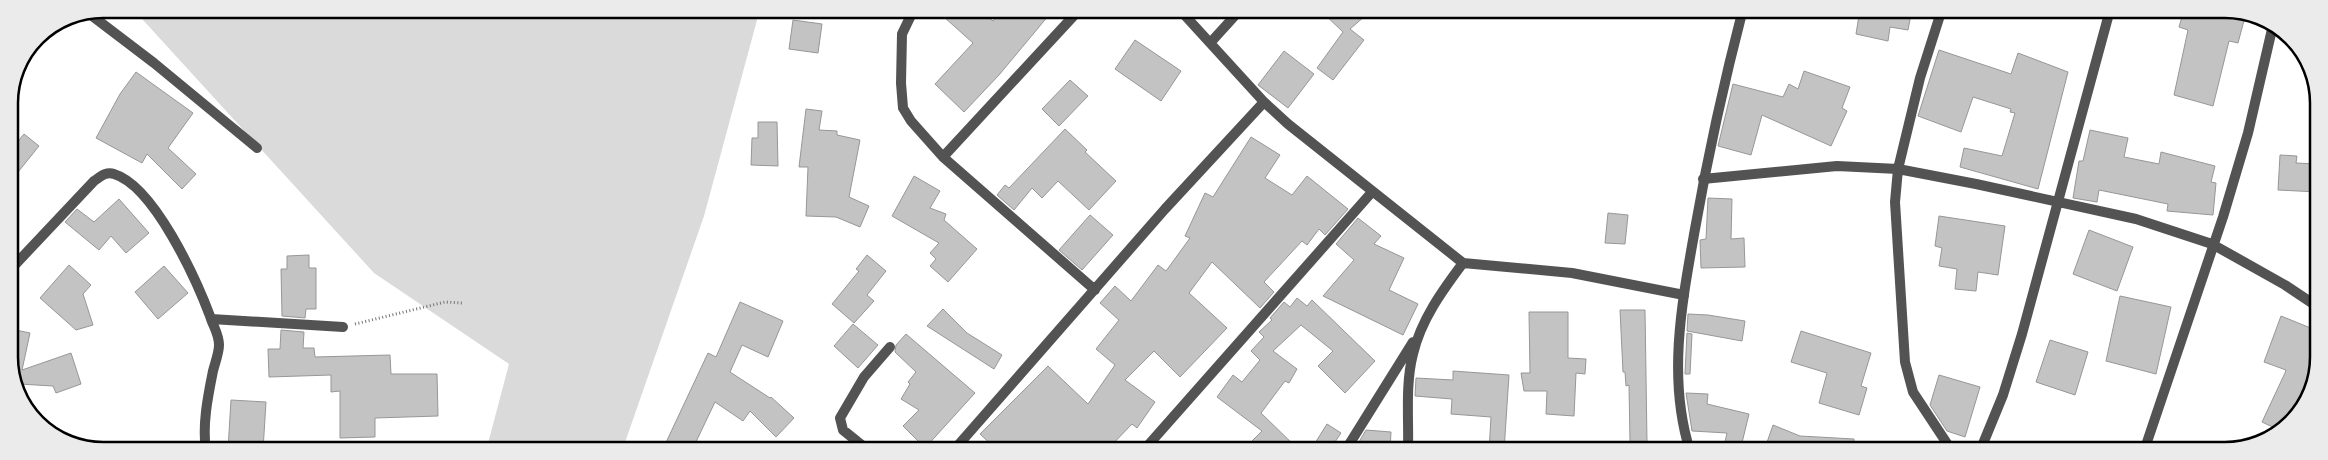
<svg xmlns="http://www.w3.org/2000/svg" width="2328" height="460" viewBox="0 0 2328 460" font-family="'Open Sans',sans-serif">
<style>
.green{fill:#dadada}
.building{fill:#c3c3c3;stroke:#979797}
.lines{fill:none;stroke-linecap:round;stroke-linejoin:round}
.path{stroke:#757575;stroke-width:3;stroke-dasharray:1 2.5;stroke-linecap:butt}
.minor{stroke:#535353;stroke-width:10}
.tertiary{stroke:#535353;stroke-width:10}
.rim{fill:none;stroke:#000;stroke-width:2.5}
</style>
<rect width="100%" height="100%" fill="#fff"/>
<path class="green" d="M133,9h627l-56,207 -82,235h-136l23,-87 -135,-91z"/>
<path class="building" d="M935,9h45l13,12 10,-12h51l-55,66 -35,37 -29,-28 38,-41z
M1319,9h54l-23,20 14,11 -31,40 -16,-12 26,-36z
M1860,9h52l-4,21 -18,-3 -2,14 -32,-7z
M2184,10h54l8,3 -8,30 -9,-2 -16,65 -39,-11 14,-65 -9,-3z
M793,20l29,4 -4,29 -29,-4z
M1135,40l46,31 -20,30 -46,-32z
M1939,50l72,24 7,-21 50,19 -30,117 -78,-22 4,-19 38,8 13,-43 -5,-1 1,-3 -38,-12 -12,35 -43,-16z
M1284,51l30,23 -26,34 -30,-23z
M1804,71l46,16 -8,21 5,3 -16,35 -69,-31 -11,40 -33,-9 15,-62 50,13 6,-13 9,5z
M136,72l57,41 -25,35 28,26 -14,15 -35,-35 -5,9 -46,-25 24,-44z
M1070,80l18,16 -29,30 -17,-17z
M806,109l16,2 -3,19 18,1v4l23,5 -11,57 20,9 -9,21 -24,-10 -30,-1 2,-49h-9z
M758,122h19l1,44 -27,-1 1,-27h6z
M1065,129l22,21 -2,2 31,29 -27,29 -31,-29 -16,17 -10,-10 -18,22 -17,-15 8,-10 4,3z
M2090,130l38,8 -4,19 35,7 2,-12 54,14 -4,16 5,1 -3,32 -46,-4 1,-7 -69,-14 -2,12 -24,-4 6,-37h4z
M24,134l15,12 -29,36 -1,-30z
M1251,137l29,18 -15,23 27,17 15,-19 41,33 -23,26 -6,-6 -12,16 -5,-4 -38,41 10,10 -14,16 -48,-46 -23,31 38,35 -47,49 -26,-26 -29,29 30,22 -18,26 -5,-4 -26,27h-108l-18,-17 68,-68 40,38 27,-39 -19,-16 23,-29 -19,-17 15,-17 16,15 27,-36 8,6 24,-33 -5,-2 20,-43 8,4z
M2280,155l17,1 -1,7 22,1v28l-40,-2z
M914,176l26,15 -10,17 16,6 -2,6 33,29 -29,33 -18,-16 6,-7 -6,-6 9,-10 -47,-27z
M1708,198l24,1 -1,40 13,-1 1,29 -44,1 -1,-28 6,-1z
M119,199l30,34 -23,20 -15,-17 -12,14 -34,-28 12,-13 17,13z
M1608,213l20,2 -3,29 -20,-1z
M1090,215l23,20 -31,35 -23,-20z
M1939,216l66,10 -7,49 -20,-3 -2,19 -21,-2 2,-20 -18,-3 3,-18 -7,-2z
M1358,218l23,18 -7,8 30,14 -15,32 29,14 -15,31 -80,-39 31,-36 -18,-16z
M2089,230l44,17 -16,44 -44,-17z
M309,255v13h7v41h-10l-1,9 -23,-2 -1,-47h6v-13z
M867,255l19,16 -19,24 7,6 -20,22 -22,-19 27,-33 -3,-2z
M69,265l22,20 -8,9 10,31 -17,5 -36,-32z
M164,266l24,27 -30,26 -23,-27z
M2120,296l51,11 -15,67 -50,-13z
M1297,298l10,8 5,-6 63,61 -30,32 -27,-27 15,-15 -32,-26 -28,26 24,18 -8,14 -4,-2 -24,32 39,38h-58l20,-20 -45,-34 16,-22 9,7 18,-22 -9,-9 13,-14 -5,-5 13,-12 -2,-2 14,-16 6,5z
M740,302l43,19 -15,36 -26,-12 -12,27 40,26 1,-1 23,21 -18,19 -26,-26 -7,10 -28,-19 -21,44 -10,-4 -4,9h-18l46,-98 8,4z
M943,309l24,24 35,22 -8,14 -67,-43z
M1620,310h25l2,132h-17l-1,-57 -3,1 -1,-14h-2z
M1529,312h39v46l18,1 -1,15 -9,-1 -2,43 -28,-2 1,-23h-23l-3,-18h9z
M1688,314l20,1 37,6 -3,20 -55,-10z
M2281,316l37,15v39l-30,58 -7,3 -19,-9 23,-49 1,-3 -22,-8z
M853,324l25,21 -20,23 -24,-22z
M11,329l19,4 -8,37 49,-17 10,31 -25,9 -3,-7 -34,-2 -1,3h-3l-3,-6z
M281,330l23,2 -1,16h11l1,9 75,-2 1,19h46l1,42 -63,2v19l-35,1v-47l-9,1v-17l-62,2 -1,-28h12z
M1801,331l70,22 -10,33 6,2 -8,27 -40,-12 8,-30 -36,-11z
M1687,333l5,1 -2,40h-5z
M906,334l69,59 -50,55 -22,-22 16,-16 -18,-11 9,-15 -2,-2 8,-10 -21,-20 1,-7z
M2050,340l38,12 -13,43 -39,-13z
M1453,371l56,4 -5,76h-15l2,-34 -40,-3 1,-15 -37,-3 1,-18 37,2z
M1939,375l41,12 -15,50 -18,-6 -17,-26z
M1686,393l22,1 -1,10 42,10 -9,37h-17l4,-18 -35,-2z
M231,400l35,2 -3,48 -35,-1z
M1327,424l14,9 -12,18h-19z
M1773,425l27,11 54,3v12h-90z
M1366,430l25,2 -1,19h-32l1,-9z"/>
<g class="lines">
<path class="path" d="M355,324l90,-22 17,1"/>
<path class="minor" d="M914,9l-12,25 -1,49 2,25 8,13 32,36 152,133
M1179,9l85,93 24,22 175,139 109,10 112,22
M1942,9l-22,69 -22,91 -3,33 10,160 8,30 39,59
M87,12l67,51 103,85
M1211,42l30,-33
M943,157l137,-148
M1703,179l134,-13 61,3 78,15 160,35 76,25 73,41 33,22
M11,269l83,-88c6,-4 12,-10 20,-7 40,12 82,105 96,142 3,10 9,18 9,29 0,8 -4,18 -6,26 -5,25 -11,54 -7,79
M211,319l132,8
M869,451l-26,-21 -3,-12 24,-41 26,-30
M953,451l212,-242 99,-107
M1143,451l229,-259
M1345,451l68,-109
M1408,451c1,-31 -3,-66 5,-97 8,-34 29,-63 50,-91
M1980,451l23,-56 19,-61 88,-324
M2144,451l79,-234 25,-84 25,-108"/>
<path class="tertiary" d="M1690,451c-23,-73 -8,-149 5,-222 13,-74 29,-147 48,-220"/>
</g>
<path d="M0 0H2328V460H0ZM103 18H2225A85 85 0 0 1 2310 103V357A85 85 0 0 1 2225 442H103A85 85 0 0 1 18 357V103A85 85 0 0 1 103 18Z" fill="#ebebeb" fill-rule="evenodd"/>
<path class="rim" d="M103 18H2225A85 85 0 0 1 2310 103V357A85 85 0 0 1 2225 442H103A85 85 0 0 1 18 357V103A85 85 0 0 1 103 18Z"/>
</svg>
